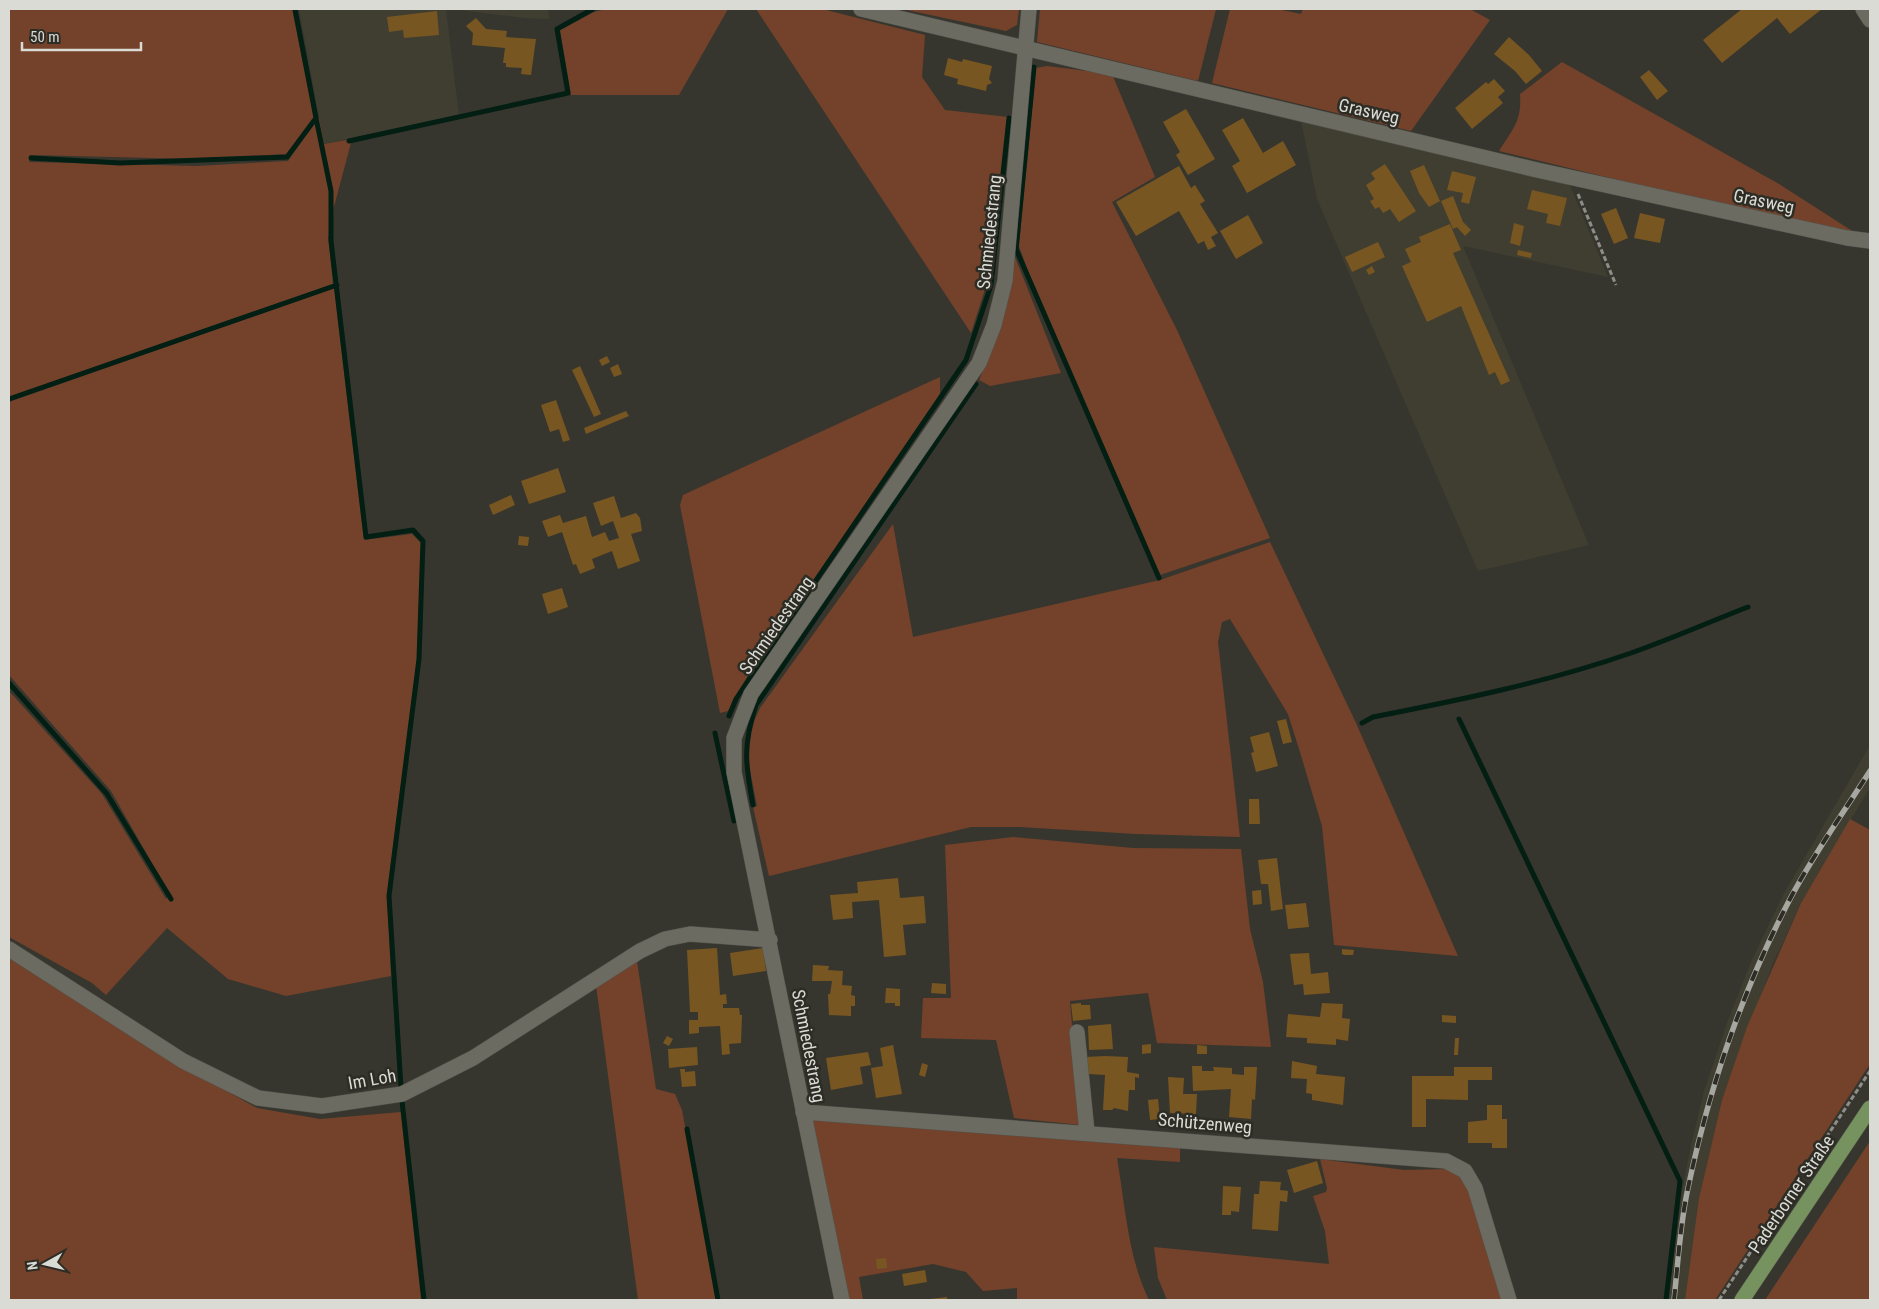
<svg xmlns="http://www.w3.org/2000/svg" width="1879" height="1309" viewBox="0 0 1879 1309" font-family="'Roboto Condensed',sans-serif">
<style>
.built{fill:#3f3e30}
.green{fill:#74422a}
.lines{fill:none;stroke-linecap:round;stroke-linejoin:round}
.stream{stroke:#031e13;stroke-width:5}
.building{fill:#785622}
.minor-casing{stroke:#53534c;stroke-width:16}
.major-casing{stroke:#53534c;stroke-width:16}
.path{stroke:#8e8d87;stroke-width:3;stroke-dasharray:5 2.5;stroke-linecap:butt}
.minor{stroke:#6b6b62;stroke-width:15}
.major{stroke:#75925f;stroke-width:15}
.rail-casing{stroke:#a7a7a1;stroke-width:5.5}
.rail{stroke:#2d2c25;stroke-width:4;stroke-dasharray:11;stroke-linecap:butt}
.labels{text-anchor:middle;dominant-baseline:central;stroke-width:5;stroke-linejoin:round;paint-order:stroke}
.street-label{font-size:18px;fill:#dbdbd6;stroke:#2d2c25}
</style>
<rect width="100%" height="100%" fill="#37362e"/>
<path class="built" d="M299,9h147l13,106 -135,29z
M451,9h97l1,10 -25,-1z
M1301,121l268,62 39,94 -145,-31 126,299 -111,26 -161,-372z
M1870,745v43l-69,115 -29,63 -50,134 -23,98 -14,102h-17l14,-109 9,-46 13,-54 24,-71 23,-58 32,-67z"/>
<path class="green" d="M9,9h283l22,109 -26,36 -94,5 -164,-4 -1,7 167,4 92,-5 31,-44 5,27 28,-5 -21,79 2,17 -5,1 5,48 -324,113z
M607,9h121l-49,86h-108l-11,-65 34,-18z
M756,9h66l103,26 -3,42 23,33 63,7 -21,166 -16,50z
M902,9h117l-2,16 -11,6z
M1040,9h176l-18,72 -161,-39z
M1230,9h47l24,5 2,-5h167l20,11 -79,111 -199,-48z
M1562,62l217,122 81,52 -37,-6 -324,-79c14,-22 23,-30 21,-57z
M1047,66l65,8 43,103 -43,25 65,128 93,208 -110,37 -130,-298 -11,-31 17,-178z
M1013,252l48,121 -71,13 -11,-6 22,-52z
M334,288l30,252 48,-6 9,9 -4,116 -30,235 4,82 -105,20 -58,-17 -61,-51 -61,67 -14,-12 -83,-46v-246l93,103 64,105 4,-4 -59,-104 -102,-116v-273z
M940,377v19l-185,269 -27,46 -8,2 -40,-208 3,-10z
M893,524l20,113 247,-57 110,-38 86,181 102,233 -124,-11 -12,-119 -22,-74 -12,-38 -58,-95 -8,3 -4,20 22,195 -104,-3 -116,-7h-49l-202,49 -16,-69 4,-1 -9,-46 3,-32 9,-20z
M1850,819l20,11v234l-155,236h-30l14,-102 23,-98 25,-73 54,-124z
M1013,837l120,11 108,1 9,80 13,53 8,65 -114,-4 -9,-50 -78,8 10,124 -66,-7 -18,-78 -75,-2 2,-40h28l-6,-153z
M9,957l171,108 77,43 63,11 81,-7 20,188h-412z
M637,961l19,128 19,5 7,16 35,190h-79l-42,-315z
M810,1117l370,29v16l-63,-4c8,46 11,100 32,142h-132v-12l-34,3 -17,-19 -33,-8 -74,13 4,23h-17z
M1870,1141v159h-105z
M1320,1159l84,11 44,-1 11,7 11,15 32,109h-335l-9,-22 -4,-31 175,17 -4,-33 -12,-35 13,-4 1,-4z"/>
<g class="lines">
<path class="stream" d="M1034,67l-18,182 143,329
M316,118l15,73v50l35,296 47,-7 10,11 -4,118 -30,237 12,192
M349,141l219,-48 -11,-64 36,-20
M31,158l89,5 167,-6 29,-39 -21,-109
M9,399l328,-114
M9,683l98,111 64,105
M729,716l7,-17 21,-32 209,-307 25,-75 18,-167
M1459,719l221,462 -14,119
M1362,723l11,-6c87,-17 175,-35 258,-64 40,-14 78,-31 117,-46
M715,733l19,88
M753,805c-8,-42 -10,-60 3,-100l220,-321
M402,1101l22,199
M687,1129l31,171"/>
</g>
<path class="building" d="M1742,9h80l-32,25 -13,-16 -55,45 -19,-23z
M437,11l2,24 -35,3 -1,-8 -14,2 -2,-15z
M476,18l10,11 21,2 -1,6 30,2 -5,36 -10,-1 1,-6 -16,-1v-4h-3l2,-15 -33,-3 1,-12 -7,-7z
M1509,37l20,18 13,16 -16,13 -11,-13 -21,-17z
M948,58l14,4 1,-3 29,7 -3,13 3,4 -5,2 -1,6 -29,-7 1,-5 -14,-4z
M1649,70l19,21 -11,9 -17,-23z
M1494,79l11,12 -7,6 5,6 -31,26 -17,-21 31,-26 2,2z
M1186,109l29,50 -27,16 -12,-20 4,-3 -17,-30z
M1243,118l20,35 20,-12 13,24 -49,28 -15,-27 8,-5 -18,-31z
M1385,164l31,47 -17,11 -9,-13 -7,4 -4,-6 -4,2 -5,-8 4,-2 -8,-14 9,-6 -4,-6z
M1424,165l16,36 -11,6 -10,-14 -9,-22z
M1179,166l12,22 4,-3 10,16 -5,3 18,29 -7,4 5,9 -8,4 -4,-9 -6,3 -19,-33 -43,25 -20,-34z
M1452,171l24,6 -7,27 -8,-2 2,-9 -16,-3z
M1532,190l35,8 -7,28 -14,-3 2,-9 -21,-5z
M1453,196l10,26 8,8 -6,6 -8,-9 -4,2 -12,-28z
M1616,208l12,30 -14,6 -13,-30z
M1640,213l25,6 -5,24 -26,-5z
M1248,215l15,28 -27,16 -16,-28z
M1514,223l10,3 -4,20 -10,-3z
M1450,224l11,26 -8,3 57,128 -9,4 -6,-13 -6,3 -28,-69 -34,16 -25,-56 9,-4 -6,-13 16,-7 -2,-5z
M1378,242l7,15 -33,15 -7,-15z
M1518,250l14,3 -1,5 -14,-3z
M1372,266l3,6 -6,3 -3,-5z
M607,356l3,6 -8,4 -3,-6z
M618,364l4,10 -8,3 -4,-9z
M580,366l21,48 -7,3 -22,-47z
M556,400l14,40 -7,2 -4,-13 -9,3 -9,-27z
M626,411l3,5 -43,18 -2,-6z
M558,468l8,24 -37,12 -8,-23z
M511,495l4,10 -22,10 -4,-10z
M614,496l7,22 15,-5 4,5 2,13 -11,3 9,27 -22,8 -6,-18 -20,8 3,9 -15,6 -4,-10 -3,1 -11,-33 -14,5 -6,-16 18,-6 3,8 23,-7 6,21 13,-5 4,9 10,-3 -6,-17 -12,5 -8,-23z
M519,536l10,1 -1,9 -10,-1z
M562,588l6,19 -20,7 -6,-20z
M1286,719l6,23 -9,2 -6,-23z
M1269,732l9,34 -22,6 -5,-19 3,-1 -4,-15z
M1249,799h10l1,25h-11z
M1277,858l6,51 -12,2 -3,-27h-7l-3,-24z
M898,878l2,20 24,-2 2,27 -23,2 3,30 -22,2 -5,-57 -27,2 1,16 -20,2 -3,-25 28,-2 -1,-11z
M1261,890l1,14 -9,1 -1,-14z
M1306,903l3,24 -21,2 -3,-24z
M717,948l3,47 6,-1 1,10h-4v4h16l1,7h2l-1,28 -12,1 1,10 -8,1 -2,-29 -21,1v6l-10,1v-14h9v-8h-8l-3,-62z
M763,948l3,23 -33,5 -3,-23z
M1342,949l12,1 -1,5h-9l-2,-1z
M1309,953l2,21 17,-2 2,21 -26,2 -1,-11 -9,1 -4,-31z
M813,965l16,1 -1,4 15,1 -1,14 10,1 -1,9 4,1v10h-4v10l-22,-1 -1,-21h2l2,-13h-20z
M932,983l14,1v10l-15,-1z
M886,988l14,1v17h-5v-3h-10z
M1081,1003v2h9l1,14 -18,2 -2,-17z
M1322,1003l21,1 -1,14 8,1 -2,22 -12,-2v6l-29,-2v-5l-21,-1 2,-23 32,3z
M1442,1015l14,1v7l-14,-1z
M1111,1024l2,25 -24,1 -1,-24z
M667,1036l6,3 -4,7 -6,-3z
M1455,1038h4l-1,17h-4z
M1151,1044v9l-9,1v-9z
M893,1045l9,49 -26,4 -5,-30 12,-2 -3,-18z
M1197,1045l10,1v8h-10z
M697,1047l1,18 -29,3 -1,-19z
M868,1052l3,13 -11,2 3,17 -32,6 -5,-32z
M1105,1056l23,1 -1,15 12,2v4l-4,-1v13h-6l-1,21 -14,-3 -2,2h-9l2,-35 -16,-1 -3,-17z
M1292,1061l25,5 -1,8 29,3 -2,28 -31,-5v-6l-6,-1 1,-14 -16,-1z
M922,1063l6,2 -3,12 -6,-2z
M1192,1066h10v5h12l-1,-4 19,1v6l12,1v-8h13l-2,33 -3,-1 -1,20 -22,-2 2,-28 -38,2z
M1454,1067h38v13h-24v20l-42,-1v28h-14v-51h42z
M680,1069h5v3l10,-1 1,15 -14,1z
M1168,1077l16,1 -1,16h14l-1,20 -26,-1z
M1158,1099l2,20 -10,1 -2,-20z
M1487,1105h15v14h5v29h-15v-5h-24v-21l19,-2z
M1317,1161l6,22 -29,10 -7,-23z
M1260,1181l21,1 -1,8 8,1 -1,11 -7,-1 -2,30 -26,-2 2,-35h5z
M1223,1186l18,1 -2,25 -8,-1v4h-9z
M886,1258l1,10 -10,1 -1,-10z
M925,1270l2,12 -23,4 -2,-12z
M947,1297v3h-17v-1z"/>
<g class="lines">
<g class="minor-casing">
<path id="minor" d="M861,9l676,161 310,68 23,3
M1863,9l7,11
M9,949l174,112 75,37 64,8 80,-12 71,-36 167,-107 25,-12 25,-5 80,6
M1077,1032l10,100
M803,1112l643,49 19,10 10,17 34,112
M842,1300l-108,-528v-34l17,-44 228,-331 15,-38 11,-44 24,-272"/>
</g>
<g class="major-casing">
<path id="major" d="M1742,1300l128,-192"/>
</g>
<path class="path" d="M1578,194l38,91
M1719,1300l151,-229"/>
<use href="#minor" class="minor"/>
<use href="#major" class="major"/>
<g class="rail-casing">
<path id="rail" d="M1674,1300c4,-37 6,-76 14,-112 21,-100 55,-199 102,-289 23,-44 53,-86 80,-128"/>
</g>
<use href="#rail" class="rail"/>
</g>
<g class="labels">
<g class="street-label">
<text transform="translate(1369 111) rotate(13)">Grasweg</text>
<text transform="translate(1764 201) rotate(12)">Grasweg</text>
<text transform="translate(989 232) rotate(-84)">Schmiedestrang</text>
<text transform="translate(776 625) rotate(-55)">Schmiedestrang</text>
<text transform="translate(809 1046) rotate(79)">Schmiedestrang</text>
<text transform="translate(372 1079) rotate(-10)">Im Loh</text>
<text transform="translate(1205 1123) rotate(5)">Schützenweg</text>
<text transform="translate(1791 1194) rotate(-56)">Paderborner Straße</text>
</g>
</g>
<rect width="1879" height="1309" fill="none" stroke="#dbdbd6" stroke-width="20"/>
<g transform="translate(45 1264) rotate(262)" stroke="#2d2c25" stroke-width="4" paint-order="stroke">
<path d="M0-4L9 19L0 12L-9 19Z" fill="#dbdbd6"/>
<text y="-8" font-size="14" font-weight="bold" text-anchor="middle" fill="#dbdbd6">N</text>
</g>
<path d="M22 42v8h119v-8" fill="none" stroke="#dbdbd6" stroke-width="2.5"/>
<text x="30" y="42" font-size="15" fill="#dbdbd6" stroke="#2d2c25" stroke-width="4" paint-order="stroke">50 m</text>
</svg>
